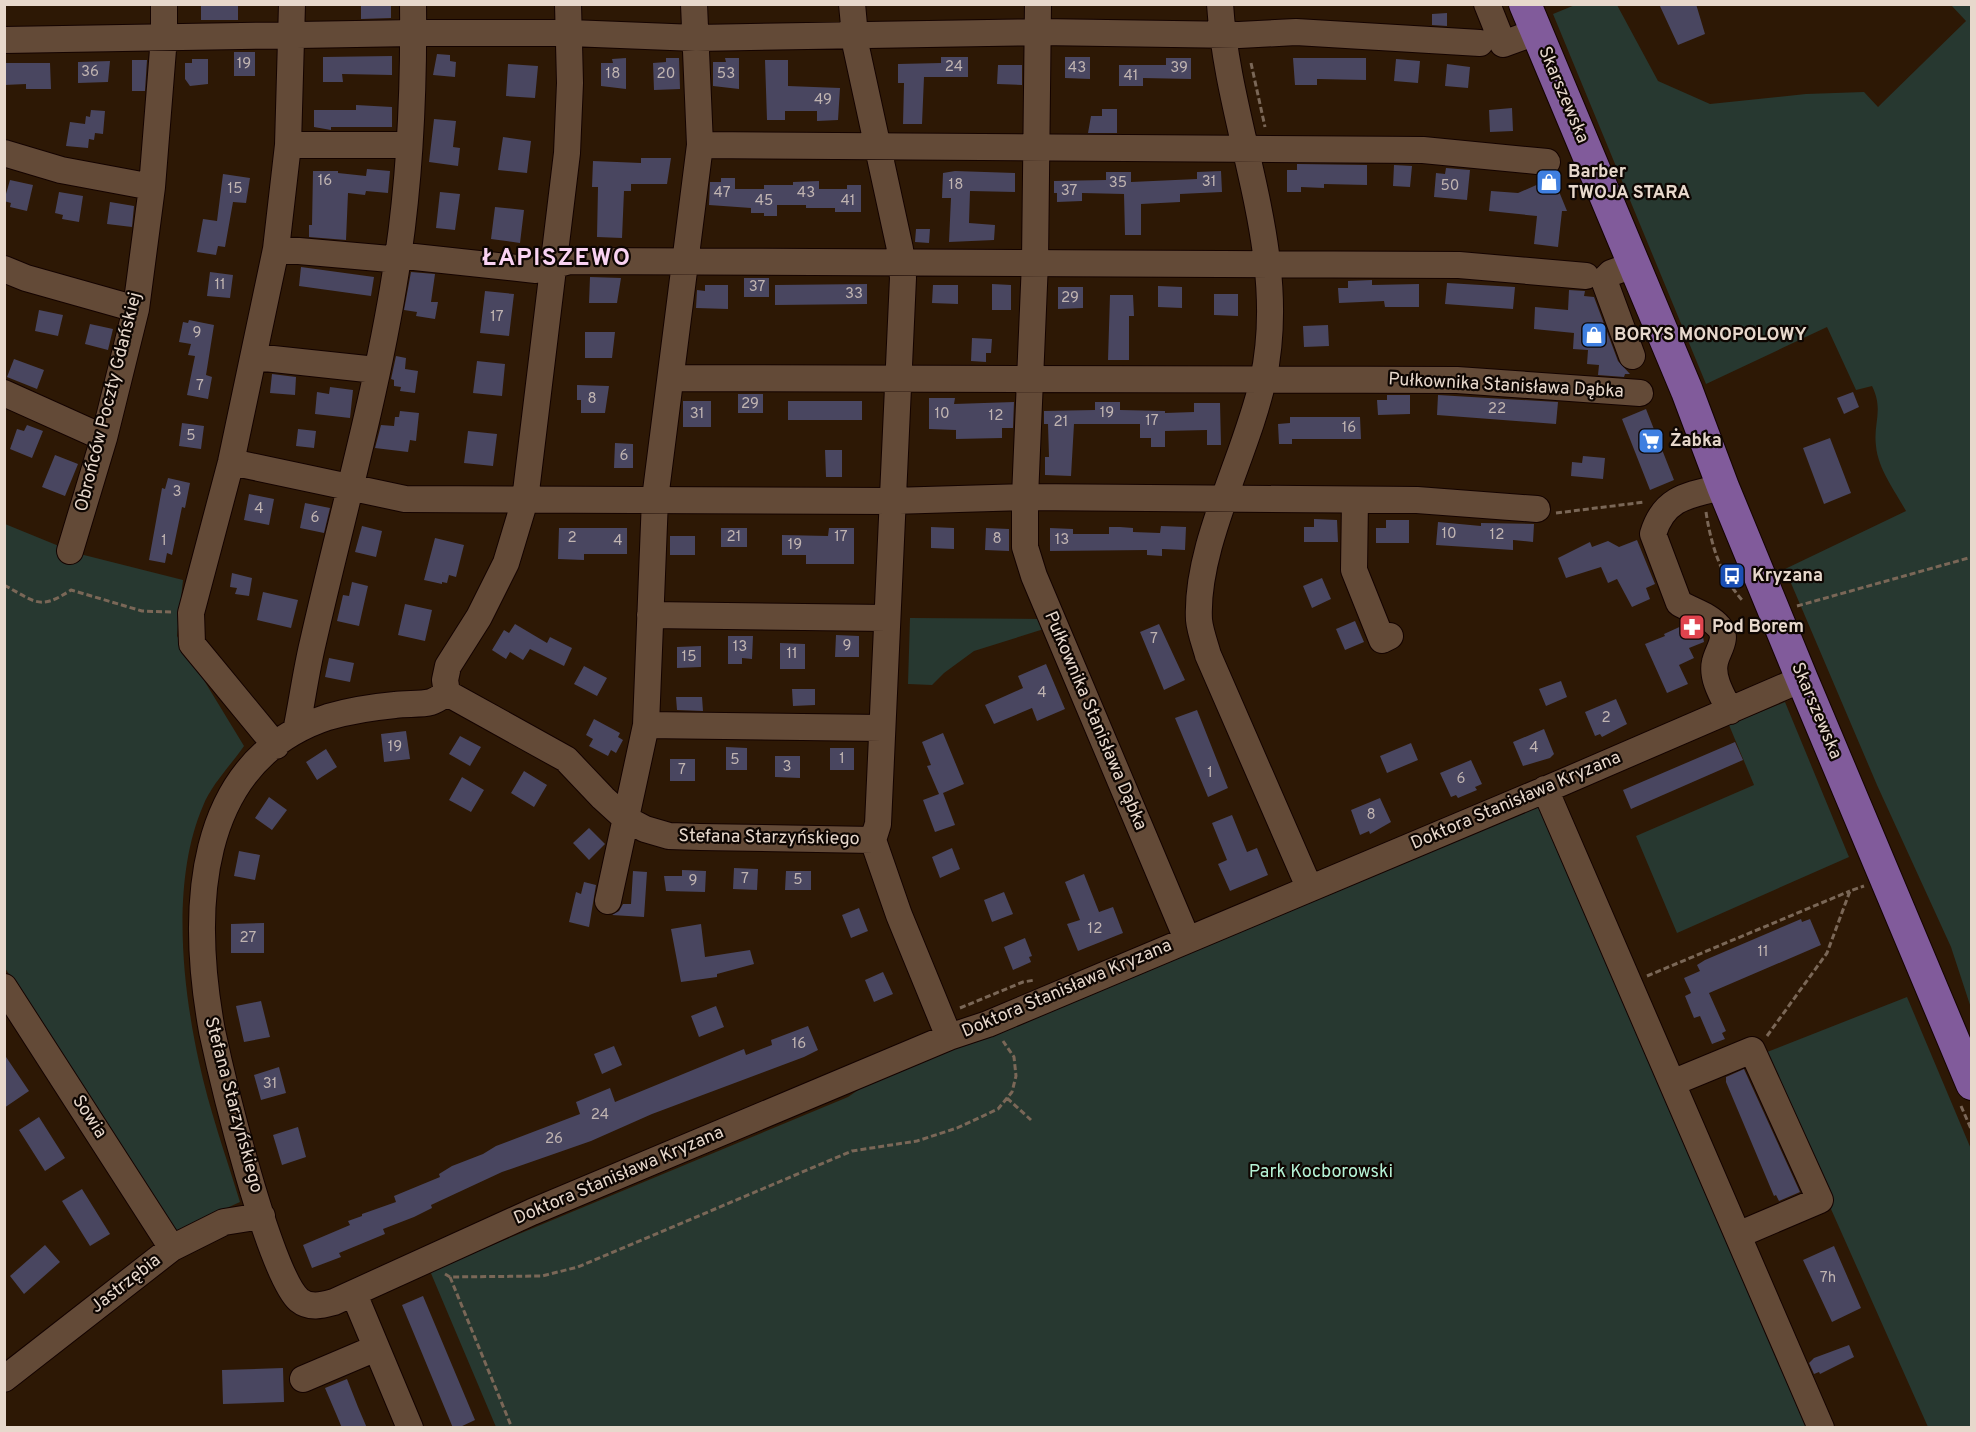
<svg xmlns="http://www.w3.org/2000/svg" width="1976" height="1432" font-family="Overpass,sans-serif">
	<style>
		.green { fill: #273830 }
		.building { fill: #494660 }
		.lines { fill: none; stroke-linecap: round; stroke-linejoin: round }
		.minor-casing { stroke: #140300; stroke-width: 28 }
		.major-casing { stroke: #140300; stroke-width: 34 }
		.path { stroke: #7a6757; stroke-width: 3; stroke-dasharray: 6 3; stroke-linecap: butt }
		.minor { stroke: #634a37; stroke-width: 26 }
		.major { stroke: #815b9b; stroke-width: 32 }
		.labels { text-anchor: middle; dominant-baseline: central; stroke-width: 4.5; stroke-linejoin: round; paint-order: stroke }
		.number-label { font-size: 15px; fill: #c0b4b1 }
		.street-label { font-size: 18px; fill: #e7d8cc; stroke: #0e0602 }
		.poi-label { font-size: 18px; font-weight: bold; fill: #e7d8cc; stroke: #0e0602; text-anchor: start }
		.park-label { font-size: 18px; fill: #b5f2d5; stroke: #0e0602 }
		.district-label { font-size: 24px; font-weight: bold; letter-spacing: 1.5px; fill: #f9d2f2; stroke: #0e0602 }
	</style>
	<rect width="100%" height="100%" fill="#2d1805"/>
	<path class="green" d="M1575,5H1617L1658,81L1710,104L1806,94L1864,92L1878,107L1966,21L1951,5H1971V1008L1951,947L1877,785L1785,569L1906,511C1895,491 1878,469 1876,446C1873,423 1884,410 1872,386L1856,390L1827,327L1706,384L1553,14Z
		M5,524L76,553L183,580L177,636L244,746C231,765 211,785 203,806C171,880 182,985 199,1062C209,1109 226,1156 240,1202L181,1229L173,1231L5,968Z
		M910,618L1043,619L1047,628L974,651L944,673L932,685L908,684Z
		M1785,702L1849,857L1677,933L1636,836L1754,785L1729,725Z
		M1540,803L1810,1427H496L430,1271L848,1097L864,1086Z
		M1907,997L1971,1149V1427H1928L1762,1054Z"/>
	<path class="building" d="M201,4H238V20H201Z
		M361,4H391V18L361,19Z
		M1659,4H1696L1705,34L1678,45Z
		M1447,13V26L1432,25V14Z
		M234,52H255V76H234Z
		M437,54L450,55V61L456,62L455,77L433,75Z
		M392,56V75L342,74L343,82H323V57Z
		M941,57H968V77H924L922,124H903L904,83H898V64L941,63Z
		M1065,57H1090V79L1065,78Z
		M626,58V89L601,86V63H613L612,59Z
		M666,58H679L680,89L654,90L653,63L666,62Z
		M725,58H739V89L713,86V62H726Z
		M1166,58H1191V79L1143,78V86H1119V65H1166Z
		M1293,58H1366V80L1317,79V85H1295Z
		M192,59H208V84L190,86L185,79V63H192Z
		M1396,59L1420,61L1418,83L1394,81Z
		M132,60H147L145,91H132Z
		M765,60H788V86L840,88L838,120L817,121V111H785V120H767Z
		M110,61L108,82L78,83V62Z
		M4,63H50L51,89H26V84L4,85Z
		M508,64L538,66L535,98L506,96Z
		M1447,64L1470,67L1468,88L1445,86Z
		M998,65H1022V85L997,84Z
		M356,105L392,107V127H331V130L314,127V110H356Z
		M1512,108L1513,131L1490,132L1489,110Z
		M1102,109H1117V133H1088L1091,116H1102Z
		M91,110L105,111L103,134L95,133L94,140L89,139L88,148L66,146L70,122L85,124L86,116L90,117Z
		M434,119L456,121L453,147L460,148L458,166L429,162Z
		M503,137L531,141L527,173L498,170Z
		M641,158H671L667,184H631V191H624L622,238L597,237L598,187H592L593,161L641,163Z
		M1297,164L1367,165V185L1324,184V188L1301,187V192H1287V170H1297Z
		M1394,165L1412,166L1410,187L1393,186Z
		M1446,168L1470,170L1467,200L1434,197L1436,173L1445,174Z
		M367,169L390,171L388,193L366,191L365,195L348,193L346,240L309,237V225H312L313,171H338V173L366,176Z
		M955,171L1015,173V192L970,191L969,223L995,225L994,240L949,242L951,198H942L943,173Z
		M1221,171L1222,192L1180,194V202L1141,204V235H1125L1124,194L1082,193V201L1057,202V193H1054V181L1106,180V172H1131V182L1197,179V172Z
		M223,174L250,178L246,203L233,202L225,247L218,246L216,255L197,252L203,219L217,221Z
		M721,178H735V189H764V185H793V182L819,181V189H847V185H861V212H835V208H806V205H777V216H764V213H751V208L709,205L710,182H721Z
		M1550,179L1555,190L1558,189L1567,211H1562L1558,247L1534,244L1537,216L1489,211L1491,191L1518,193Z
		M10,180L33,185L27,211L10,207L11,203L4,201Z
		M59,192L83,196L79,222L62,219L63,215L55,213Z
		M440,192L460,194L455,230L436,228Z
		M110,202L134,206L132,227L107,224Z
		M495,207L524,210L520,243L491,239Z
		M916,229H930L929,243L915,242Z
		M301,267L374,277L371,296L299,286Z
		M210,272L233,275L230,298L207,296Z
		M411,272L435,274L431,302H438L435,319L416,316L417,312L404,310Z
		M590,277L621,278L617,303H589Z
		M744,278H769V297H744Z
		M1372,280V285L1419,284V307H1385L1384,301L1339,303L1338,288H1348V281Z
		M1447,283L1515,287L1513,309L1445,304Z
		M867,284V304L775,305V285Z
		M992,284L1011,285V310H992Z
		M705,285H728V309L696,308L697,290L705,291Z
		M933,285H958V304L932,303Z
		M1158,286L1182,287V308L1158,307Z
		M1058,287H1083V308L1058,309Z
		M1569,290L1585,291L1584,296L1594,297L1618,361L1630,374H1625L1624,377L1598,375L1599,365L1587,364L1588,350L1573,349L1574,333L1534,329L1535,307L1568,310Z
		M485,291L514,294L509,336L480,333Z
		M1214,294H1238V316L1214,315Z
		M1110,295H1133L1134,316H1129V360H1108Z
		M39,310L63,315L58,336L35,331Z
		M189,320L214,325L206,375L212,377L208,399L187,395L195,356L188,355L191,344L179,342L183,322L188,323Z
		M90,324L113,329L108,350L85,344Z
		M1328,325L1329,346L1304,347L1303,326Z
		M585,332H615L612,358H585Z
		M972,338L992,339L991,353H986V362L971,361Z
		M396,356L406,358L405,369L418,371L415,393L400,391L401,387L394,386V380L391,379Z
		M14,359L44,370L37,389L7,377Z
		M477,361L505,364L502,396L473,393Z
		M272,374L296,377L295,395L270,393Z
		M577,385L609,386L605,413H581V400H577Z
		M330,387L353,390L350,418L315,414L317,392L329,394Z
		M1853,392L1859,407L1844,414L1837,398Z
		M738,394H763V413H738Z
		M1387,395H1410V414L1378,415L1377,400H1387Z
		M1438,395L1558,402L1556,424L1437,415Z
		M929,398H955L954,404L1014,402L1013,428H1002V438L956,439V430L929,429Z
		M683,401H711V427H683Z
		M788,401H862V420H788Z
		M1095,402H1120V410L1165,411V413L1194,412V403H1220L1221,445H1207V430L1165,431V447H1151V438H1140V424H1074L1071,476L1045,475V457H1049L1048,424H1044V411L1095,410Z
		M1646,409L1674,480L1650,490L1622,419Z
		M400,411L419,413L416,441L410,440L408,452L375,448L381,425L394,426L395,417H399Z
		M1290,417H1360L1361,439H1292V444H1279L1278,424L1290,423Z
		M182,423L204,426L201,449L179,446Z
		M27,425L43,431L32,458L10,449L17,429L24,431Z
		M298,429L316,431L314,448L296,446Z
		M468,431L497,434L493,466L464,463Z
		M1830,438L1851,493L1824,504L1803,448Z
		M615,443L633,444V468H614Z
		M825,450H842V477H826Z
		M55,455L78,464L65,496L42,487Z
		M1583,456L1605,458L1603,479L1571,476L1572,462L1582,463Z
		M168,478L190,483L185,508L182,507L172,555L167,553L165,563L149,560L162,488L165,489Z
		M249,494L274,499L269,525L244,520Z
		M305,503L330,508L324,533L300,528Z
		M1314,519L1337,520L1338,542H1304V527H1314Z
		M1386,520H1409V543H1376V528H1386Z
		M1438,522L1481,526V523L1534,524L1533,542L1513,540V550L1436,545Z
		M362,526L382,531L376,557L355,552Z
		M1161,526L1186,527L1185,550L1162,549V556L1147,555V550L1050,551V528L1073,529V534H1109V527H1120L1133,528V532L1160,533Z
		M931,527L954,528V549L931,548Z
		M559,528H627V554H584V560L558,559Z
		M721,528H747V547H721Z
		M829,528H854V564H806V555H782V535L828,536Z
		M986,528L1009,529V551L985,550Z
		M670,536H695V555H670Z
		M435,538L464,545L456,577L449,575L447,583L442,582V584L424,580Z
		M1637,540L1655,584L1646,588L1650,599L1632,607L1617,579L1608,583L1601,567L1566,578L1558,558L1590,542L1592,547L1608,541L1619,547Z
		M232,573L252,578L249,596L235,594L237,588L230,587Z
		M1322,578L1331,599L1312,608L1303,586Z
		M352,582L368,586L359,626L337,621L343,595L349,596Z
		M263,592L298,600L291,628L257,620Z
		M405,604L432,610L425,641L398,635Z
		M1355,621L1364,642L1345,650L1336,629Z
		M515,624L547,643L550,637L572,648L564,666L530,649L523,660L510,652L506,659L492,650L504,630L509,633Z
		M1159,624L1185,680L1164,690L1140,632Z
		M1686,624L1702,632L1704,642L1689,648L1694,658L1679,665L1688,684L1667,693L1645,644L1665,636L1664,634Z
		M836,635L859,636V657H835Z
		M728,636H753L752,659L742,658V664H728Z
		M780,643L805,644V669H780Z
		M701,646V667L677,668V647Z
		M329,658L354,663L350,682L325,677Z
		M1046,664L1065,709L1037,721L1032,708L994,724L985,705L1023,688L1018,676Z
		M584,666L607,678L597,696L574,684Z
		M1561,681L1567,697L1546,706L1539,689Z
		M792,689H815V705L793,706Z
		M676,697H702L703,711L677,710Z
		M1616,699L1627,724L1602,737L1600,734L1595,736L1585,712Z
		M1197,710L1228,788L1208,797L1175,718Z
		M594,719L620,733L618,737L623,740L616,753L611,750L608,756L589,746L593,739L586,735Z
		M1544,729L1554,754L1550,758L1523,766L1513,742Z
		M406,731L410,759L384,762L381,734Z
		M943,733L964,784L943,793L955,825L935,832L923,800L939,794L927,766L931,765L922,742Z
		M460,736L481,747L470,766L449,754Z
		M1735,742L1743,760L1631,809L1623,790Z
		M1411,743L1418,760L1387,773L1380,756Z
		M726,747L747,748V770H726Z
		M830,748H854V770H830Z
		M326,749L337,767L317,780L306,762Z
		M775,756H800V778L775,777Z
		M670,759H695V781H670Z
		M1471,760L1482,784L1475,787L1477,790L1458,798L1456,795L1451,797L1440,773Z
		M524,771L547,785L534,807L511,793Z
		M462,777L484,790L471,812L449,800Z
		M269,797L287,810L272,830L255,818Z
		M1380,798L1391,822L1370,834L1369,831L1360,835L1351,810Z
		M1232,815L1247,852L1257,848L1268,875L1230,891L1218,864L1227,860L1212,823Z
		M589,828L605,844L589,860L573,843Z
		M952,848L960,869L940,878L932,857Z
		M239,851L260,855L255,880L234,876Z
		M734,868L758,869L757,890L733,889Z
		M682,870L706,871L705,892L666,891L664,876H682Z
		M633,871L647,872L644,917L612,915L619,911L623,904H631Z
		M786,871H811V890H785Z
		M1084,874L1099,912L1113,907L1123,933L1078,951L1067,924L1080,920L1065,882Z
		M584,882L596,885L589,927L569,922L576,892L581,894Z
		M1004,892L1013,914L992,922L984,900Z
		M859,908L868,931L851,938L842,915Z
		M1801,919L1802,922L1810,919L1821,945L1709,993L1726,1031L1722,1033L1725,1039L1712,1044L1700,1016L1694,1018L1685,996L1691,993L1684,978L1700,971L1697,965L1705,960Z
		M264,923V953H231V924Z
		M701,924L705,957L750,950L754,964L717,974V977L681,982L671,929Z
		M1025,938L1032,956L1029,957L1031,962L1013,970L1004,947Z
		M883,972L893,994L874,1002L865,980Z
		M261,1001L270,1037L244,1042L236,1006Z
		M716,1006L724,1027L699,1037L691,1016Z
		M808,1026L818,1050L804,1057L652,1114L591,1141L502,1172L431,1205L432,1208L414,1217L383,1229L385,1234L339,1253L341,1257L312,1268L303,1245L350,1225L348,1221L362,1216V1214L396,1202L394,1196L440,1177L439,1174L452,1166L483,1154L496,1146L580,1114L576,1102L610,1088L615,1102L744,1049L746,1055L772,1045L771,1040Z
		M614,1046L622,1065L602,1074L594,1054Z
		M4,1054L29,1091L4,1108Z
		M279,1067L286,1093L261,1100L254,1075Z
		M1744,1069L1800,1192L1779,1201L1776,1195L1774,1196L1726,1082V1077Z
		M39,1117L65,1158L45,1171L19,1130Z
		M298,1127L306,1157L282,1165L273,1135Z
		M82,1189L110,1234L90,1246L62,1201Z
		M45,1245L60,1262L24,1294L10,1276Z
		M1834,1246L1861,1308L1832,1322L1803,1260Z
		M423,1296L475,1420L458,1428H453L402,1305Z
		M1849,1345L1854,1357L1820,1374L1819,1372L1814,1374L1809,1363L1814,1358Z
		M283,1368L284,1402L223,1404L222,1370Z
		M347,1379L358,1407L367,1428H342L337,1416L325,1388Z"/>
	<g class="lines">
		<g class="minor-casing">
			<path id="minor" d="M852,4L856,47L900,249L903,278L878,824L873,840
				M1038,4L1035,262L1025,497V547L1034,576L1187,939
				M1220,4C1228,130 1291,253 1263,380C1247,454 1195,546 1199,620C1200,631 1205,644 1208,655L1309,887
				M1487,4L1503,44L1536,32
				M4,40L414,33H570L696,38L1040,32L1239,35L1296,32L1480,43
				M288,145H408
				M700,145L1423,150L1547,162
				M4,153L61,170L152,187
				M276,249L390,259L405,256L536,270L570,261L1459,265L1586,276
				M4,269L26,278L136,309
				M1632,356L1604,280L1611,273L1633,265
				M254,357L376,370
				M672,378L1457,380L1640,393
				M4,393L104,438
				M231,462L405,499L891,501L1025,497L1417,500L1537,509
				M1723,487C1689,495 1664,497 1653,534L1679,603C1692,611 1709,615 1719,627C1729,638 1717,651 1715,662C1711,678 1723,697 1730,711
				M1355,500L1354,570L1382,640L1390,636
				M70,551L104,438L136,309L152,187L164,37V4
				M650,615L886,618
				M447,693L445,680L448,666L479,617L506,563L525,500L567,153L570,83L568,4
				M646,725L882,728
				M296,731C302,702 306,671 313,642C342,514 379,387 398,257C410,175 414,88 413,4
				M276,746L192,644L191,613L231,462L276,249L288,145L292,4
				M1545,789L1821,1428
				M608,901L646,725L655,499L700,145L694,4
				M4,987L172,1248
				M949,1037L899,915L873,840L700,837L669,836L645,829L626,819L603,798L566,759L447,693C442,696 437,700 431,702C420,705 406,703 395,705C373,707 349,711 328,717C192,762 191,915 212,1031C222,1078 269,1274 299,1300C310,1309 323,1305 334,1302L532,1212L949,1037L988,1024L1561,783L1802,679
				M1672,1083L1752,1050L1820,1200L1738,1235
				M354,1294L410,1428
				M4,1379L172,1248L224,1222L262,1216
				M303,1379L376,1348"/>
		</g>
		<g class="major-casing">
			<path id="major" d="M1525,4L1687,391L1723,487L1802,679L1972,1084"/>
		</g>
		<path class="path" d="M1251,63L1265,127
			M1706,512C1711,545 1721,577 1743,601
			M1556,513L1645,502
			M4,585C36,602 39,611 71,590L142,611L171,612
			M1797,606L1972,557
			M1647,976L1850,891
			M960,1008L1023,982L1035,980
			M1767,1036L1827,953L1850,891L1864,886
			M1007,1098L1031,1120
			M1961,1106L1972,1131
			M445,1274L450,1277L542,1276L578,1267L852,1151L917,1141L957,1128L998,1109L1012,1092L1016,1076L1014,1057L1003,1041
			M450,1277L512,1428"/>
		<use href="#minor" class="minor"/>
		<use href="#major" class="major"/>
	</g>
	<defs>
		<g id="shop-square" transform="scale(1.35)"><rect x="-9" y="-9" width="18" height="18" rx="4" fill="#3f7fe0" stroke="#0e0602"/><path d="M-5-2.5h2.3a2.7 3.5 0 0 1 5.4 0H5L5.5 6h-11ZM-1.5-2.5h3a1.5 2.3 0 0 0-3 0Z" fill="#fff"/></g>
		<g id="supermarket-square" transform="scale(1.35)"><rect x="-9" y="-9" width="18" height="18" rx="4" fill="#3f7fe0" stroke="#0e0602"/><path d="M-6-5.5h2.5l.6 2H6L4.5 2H-2.5L-4.4-4H-6ZM-1.5 3.2a1.3 1.3 0 1 0 .1 0ZM3 3.2a1.3 1.3 0 1 0 .1 0Z" fill="#fff"/></g>
		<g id="bus-square" transform="scale(1.35)"><rect x="-9" y="-9" width="18" height="18" rx="4" fill="#1a4fb4" stroke="#0e0602"/><path d="M-5-6H5V4H4V6H2V4H-2V6H-4V4H-5ZM-3.5-4V0h7V-4ZM-3.5 1.2v1.5H-2V1.2ZM2 1.2v1.5H3.5V1.2Z" fill="#fff"/></g>
		<g id="pharmacy-square" transform="scale(1.35)"><rect x="-9" y="-9" width="18" height="18" rx="4" fill="#e0444e" stroke="#0e0602"/><path d="M-2-6h4v4h4v4h-4v4h-4v-4h-4v-4h4Z" fill="#fff"/></g>
	</defs>
	<g fill-rule="evenodd">
		<use href="#shop-square" x="1549" y="182"/>
		<use href="#shop-square" x="1594" y="335"/>
		<use href="#supermarket-square" x="1651" y="441"/>
		<use href="#bus-square" x="1732" y="576"/>
		<use href="#pharmacy-square" x="1692" y="627"/>
	</g>
	<g class="labels">
		<g class="number-label">
			<text x="244" y="64">19</text>
			<text x="954" y="67">24</text>
			<text x="1077" y="68">43</text>
			<text x="1179" y="68">39</text>
			<text x="90" y="72">36</text>
			<text x="613" y="74">18</text>
			<text x="666" y="74">20</text>
			<text x="726" y="74">53</text>
			<text x="1131" y="76">41</text>
			<text x="823" y="100">49</text>
			<text x="325" y="181">16</text>
			<text x="1209" y="182">31</text>
			<text x="1118" y="183">35</text>
			<text x="956" y="185">18</text>
			<text x="1450" y="186">50</text>
			<text x="235" y="189">15</text>
			<text x="1069" y="191">37</text>
			<text x="722" y="193">47</text>
			<text x="806" y="193">43</text>
			<text x="764" y="201">45</text>
			<text x="848" y="201">41</text>
			<text x="220" y="285">11</text>
			<text x="757" y="287">37</text>
			<text x="854" y="294">33</text>
			<text x="1070" y="298">29</text>
			<text x="497" y="317">17</text>
			<text x="197" y="333">9</text>
			<text x="200" y="386">7</text>
			<text x="592" y="399">8</text>
			<text x="750" y="404">29</text>
			<text x="1497" y="409">22</text>
			<text x="1107" y="413">19</text>
			<text x="697" y="414">31</text>
			<text x="942" y="414">10</text>
			<text x="996" y="416">12</text>
			<text x="1152" y="421">17</text>
			<text x="1061" y="422">21</text>
			<text x="1349" y="428">16</text>
			<text x="191" y="436">5</text>
			<text x="624" y="456">6</text>
			<text x="177" y="492">3</text>
			<text x="259" y="509">4</text>
			<text x="315" y="518">6</text>
			<text x="1449" y="534">10</text>
			<text x="1497" y="535">12</text>
			<text x="734" y="537">21</text>
			<text x="841" y="537">17</text>
			<text x="572" y="538">2</text>
			<text x="997" y="539">8</text>
			<text x="1062" y="540">13</text>
			<text x="164" y="541">1</text>
			<text x="618" y="541">4</text>
			<text x="795" y="545">19</text>
			<text x="1154" y="639">7</text>
			<text x="847" y="646">9</text>
			<text x="740" y="647">13</text>
			<text x="792" y="654">11</text>
			<text x="689" y="657">15</text>
			<text x="1042" y="693">4</text>
			<text x="1606" y="718">2</text>
			<text x="395" y="747">19</text>
			<text x="1534" y="748">4</text>
			<text x="842" y="759">1</text>
			<text x="735" y="760">5</text>
			<text x="787" y="767">3</text>
			<text x="682" y="770">7</text>
			<text x="1210" y="773">1</text>
			<text x="1461" y="779">6</text>
			<text x="1371" y="815">8</text>
			<text x="745" y="879">7</text>
			<text x="798" y="880">5</text>
			<text x="693" y="881">9</text>
			<text x="1095" y="929">12</text>
			<text x="248" y="938">27</text>
			<text x="1763" y="952">11</text>
			<text x="799" y="1044">16</text>
			<text x="270" y="1084">31</text>
			<text x="600" y="1115">24</text>
			<text x="554" y="1139">26</text>
			<text x="1828" y="1278">7h</text>
		</g>
		<g class="street-label">
			<text transform="translate(1563 95) rotate(67)">Skarszewska</text>
			<text transform="translate(1506 386) rotate(3)">Pułkownika Stanisława Dąbka</text>
			<text transform="translate(109 402) rotate(-76)">Obrońców Poczty Gdańskiej</text>
			<text transform="translate(1816 711) rotate(67)">Skarszewska</text>
			<text transform="translate(1095 721) rotate(67)">Pułkownika Stanisława Dąbka</text>
			<text transform="translate(1516 801) rotate(-23)">Doktora Stanisława Kryzana</text>
			<text transform="translate(769 838) rotate(1)">Stefana Starzyńskiego</text>
			<text transform="translate(1067 989) rotate(-23)">Doktora Stanisława Kryzana</text>
			<text transform="translate(233 1105) rotate(75)">Stefana Starzyńskiego</text>
			<text transform="translate(89 1117) rotate(57)">Sowia</text>
			<text transform="translate(619 1176) rotate(-23)">Doktora Stanisława Kryzana</text>
			<text transform="translate(126 1284) rotate(-38)">Jastrzębia</text>
		</g>
		<g class="poi-label">
			<text x="1568" y="172">Barber<tspan x="1568" dy="21">TWOJA STARA</tspan></text>
			<text x="1614" y="335">BORYS MONOPOLOWY</text>
			<text x="1670" y="441">Żabka</text>
			<text x="1752" y="576">Kryzana</text>
			<text x="1712" y="627">Pod Borem</text>
		</g>
		<g class="park-label">
			<text x="1321" y="1172">Park Kocborowski</text>
		</g>
		<g class="district-label">
			<text x="557" y="259">ŁAPISZEWO</text>
		</g>
	</g>
	<rect width="1976" height="1432" fill="none" stroke="#e7d8cc" stroke-width="12"/>
</svg>
